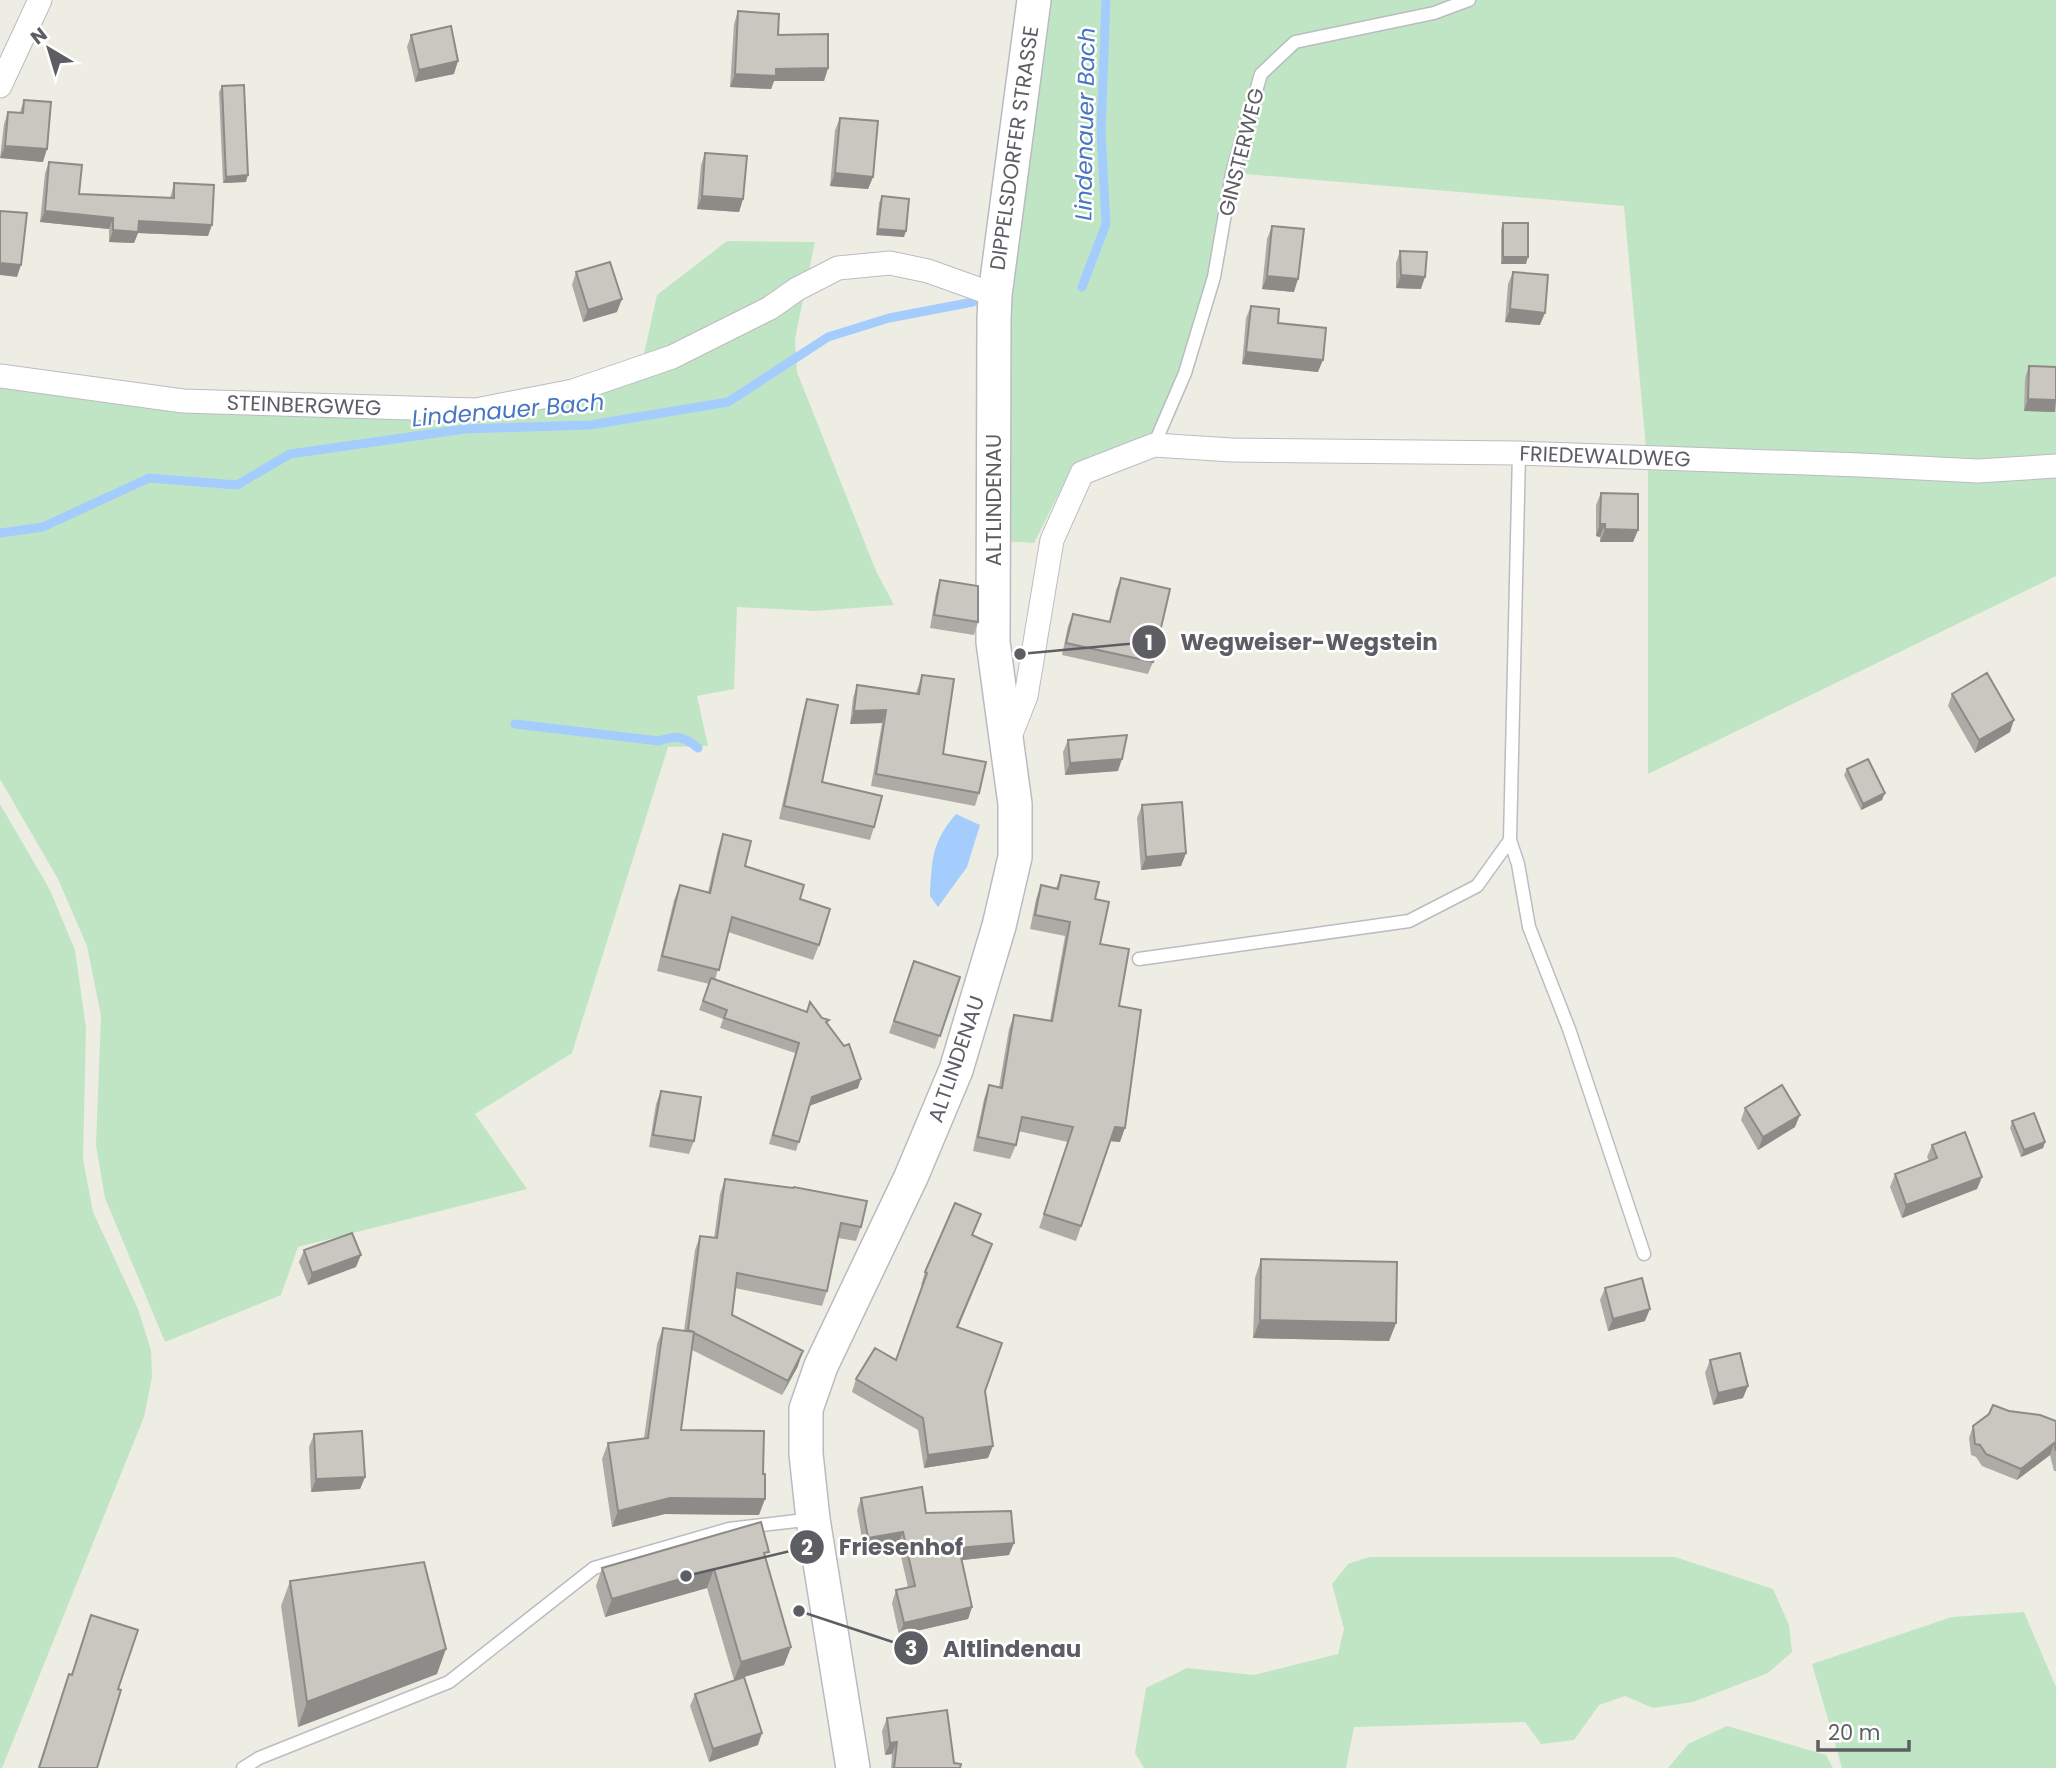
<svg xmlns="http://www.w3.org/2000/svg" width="2056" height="1768" font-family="Poppins,sans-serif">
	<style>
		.green { fill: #c0e5c4 }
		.water { fill: #a4cdfe }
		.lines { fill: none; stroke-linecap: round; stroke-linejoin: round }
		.stream { stroke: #a4cdfe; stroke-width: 9 }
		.lane-casing { stroke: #bbbcc2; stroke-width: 15 }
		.street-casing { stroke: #bbbcc2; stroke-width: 25 }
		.secondary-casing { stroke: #b9bbc2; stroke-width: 36 }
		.lane { stroke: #fff; stroke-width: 12 }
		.street { stroke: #fff; stroke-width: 23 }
		.secondary { stroke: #fff; stroke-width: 33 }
		.wall { fill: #aeaba6 }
		.shaded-wall { fill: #8d8b87 }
		.building { fill: #cac7c1; stroke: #8d8b87; stroke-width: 2 }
		.labels { text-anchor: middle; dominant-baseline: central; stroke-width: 5; stroke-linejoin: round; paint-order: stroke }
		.street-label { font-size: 21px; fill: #5c5e64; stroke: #fff }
		.water-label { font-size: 23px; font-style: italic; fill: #4675c2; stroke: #fff }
		.leader { fill: none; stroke: #5c5e64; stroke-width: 2.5 }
		.callout-dot { fill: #5c5e64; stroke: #fff; stroke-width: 2.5 }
		.mark-label { font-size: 21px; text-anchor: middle; font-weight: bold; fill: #fff }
		.callout-label { font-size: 23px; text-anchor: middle; font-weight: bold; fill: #5c5e64; stroke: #fff; stroke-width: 5; stroke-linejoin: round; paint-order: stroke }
	</style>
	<rect width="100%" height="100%" fill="#eeede3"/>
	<path class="green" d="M1043,0H2056V576L1648,774V470L1624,206L1233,173L1214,277L1154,445L1073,465L1034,543L1003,541L1005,317Z
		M727,241L815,242L795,339L797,372L876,571L894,605L815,611L737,607L734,689L697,696L708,746L668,747L572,1053L475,1114L527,1189L298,1247L281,1295L165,1342L105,1198L96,1145L101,1016L87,946L58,879L0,779V379L477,414L640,372L657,295Z
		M0,804L50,890L75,950L86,1028L83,1159L93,1212L138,1309L151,1350L152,1377L144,1417L2,1768H0Z
		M1369,1557H1675L1773,1589L1789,1625L1792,1652L1768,1673L1693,1702L1653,1708L1625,1696L1599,1705L1574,1740L1541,1744L1525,1722L1354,1727L1346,1768H1144L1135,1753L1146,1688L1187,1668L1254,1675L1338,1654L1344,1629L1332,1584L1348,1564Z
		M2024,1612L2056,1687V1768H1842L1812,1664L1952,1617Z
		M1727,1726L1826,1755L1833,1768H1668L1688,1744Z"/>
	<path class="water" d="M956,814L980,825L967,867L938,907L930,896C932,860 931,843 956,814Z"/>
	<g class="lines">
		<path class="stream" d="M1082,287L1106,224L1101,132L1106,0
			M0,533L43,527L149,478L237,485L290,454L465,429L590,425L728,402L828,337L889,318L973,302
			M515,724L659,741C676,735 684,736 698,748"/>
		<g class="lane-casing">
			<path id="lane" d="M1154,445L1185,373L1214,277L1232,173L1261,74L1295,42L1434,13L1469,0
				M1519,453L1510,840L1518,864L1529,927L1569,1029L1644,1254
				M1139,959L1409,921L1477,886L1510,840
				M243,1768L259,1758L449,1682L594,1568L729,1529L813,1519"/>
		</g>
		<g class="street-casing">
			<path id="street" d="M0,86L40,0
				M0,376L183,401L476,410L573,391L672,357L770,308L797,289L838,268L890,263L928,271L995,295
				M1009,739L1026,696L1052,540L1082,473L1154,445L1232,450L1519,453L1860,465L1978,471L2056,466"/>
		</g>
		<g class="secondary-casing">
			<path id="secondary" d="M853,1768L813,1519L806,1454V1409L821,1366L911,1177L956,1070L999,926L1015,857V804L993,642L994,319L995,295L1034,0"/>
		</g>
		<use href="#lane" class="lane"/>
		<use href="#street" class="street"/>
		<use href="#secondary" class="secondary"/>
	</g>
	<path class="wall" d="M738,11L778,35L828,68L824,81H774L771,89L730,87L734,24Z
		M411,35L454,74L415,82L407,47Z
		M222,86L246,182L223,183L219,92Z
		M24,100L43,162L0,158L4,124L8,112H20Z
		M840,118L873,177L868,189L830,186L835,130Z
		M705,153L743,199L739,212L697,209L701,165Z
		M49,162L79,194L170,198L174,183L208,236L138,233L134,243L109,242V229L40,222L45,173Z
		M882,196L904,237L876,235L879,203Z
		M1503,223L1526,264H1501V229Z
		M1272,226L1294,292L1262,289L1267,239Z
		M1400,251L1421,289L1396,288V263Z
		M576,272L617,312L583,322L572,285Z
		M1513,272L1540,325L1505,322L1508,284Z
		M1251,306L1278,323L1318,372L1242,364L1246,318Z
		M2029,366L2056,367L2055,412L2024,411L2025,378Z
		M1601,493L1638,530L1633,542H1600V537L1596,536V505Z
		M1121,578L1153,662L1148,674L1062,655L1068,626L1073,614L1109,622L1116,590Z
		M940,580L978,622L974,635L930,628L936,593Z
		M922,675L943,754L979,793L975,806L871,786L882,723L850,724L853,698L857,685L916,693Z
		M1952,694L2010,732L1975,753L1948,706Z
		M807,699L822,782L874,827L870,840L779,819L803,712Z
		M1068,740L1118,771L1065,775L1063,752Z
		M1847,769L1882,800L1861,810L1844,775Z
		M1142,805L1186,853L1181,866L1141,870L1137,818Z
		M723,834L745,866L800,899L819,945L813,960L728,932L715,980L807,1012L810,1002L822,1018L829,1020L827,1024L858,1088L809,1106L796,1151L769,1144L795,1053L720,1028L723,1019L699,1010L709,984L657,971L674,900L680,885L708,892L718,849Z
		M1061,875L1095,899L1100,944L1119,1006L1120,1142L1110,1141L1076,1241L1039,1228L1068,1142L1018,1131L1016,1145L1010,1159L973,1151L984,1099L989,1085L999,1087L1009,1029L1014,1015L1050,1020L1065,936L1030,929L1036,899L1041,885L1056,888Z
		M914,961L960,977L935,1049L889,1033Z
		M661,1091L694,1141L689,1154L649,1147L656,1104Z
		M1745,1108L1795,1127L1758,1150L1741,1120Z
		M2012,1121L2045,1142L2043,1148L2021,1157L2010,1128Z
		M1932,1145L1982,1177L1977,1189L1902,1218L1890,1187L1895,1174L1929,1161L1927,1157Z
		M725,1179L861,1227L856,1241L838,1238L827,1291L822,1306L735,1288L732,1315L798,1366L782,1395L692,1350L681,1430L759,1515L665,1514L612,1527L602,1459L608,1443L644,1438L657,1344L663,1328L684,1331L695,1250L700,1236L714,1238L720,1194Z
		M973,1236L988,1256L958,1328L985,1391L988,1458L924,1468L918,1430L852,1392L856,1379L896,1360L923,1285H921L925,1272Z
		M304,1250L356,1267L308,1285L299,1262Z
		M1261,1259L1396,1323L1389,1341L1253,1338L1255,1278Z
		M1605,1288L1645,1321L1608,1331L1600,1300Z
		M1710,1360L1743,1398L1713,1405L1705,1373Z
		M2009,1411L2056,1421V1471H2054L2050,1455L2017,1480L1982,1466L1976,1457L1971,1455L1969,1438L1973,1426Z
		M314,1434L365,1477L360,1489L311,1492L309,1447Z
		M861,1498L926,1513L1009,1555L962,1560L972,1607L968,1619L899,1635L892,1603L896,1590L908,1587L898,1544L864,1550L857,1510Z
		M766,1560L791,1647L784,1665L734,1680L707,1588L605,1617L596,1586L602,1568Z
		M290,1581L437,1674L298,1727L281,1606Z
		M91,1615L118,1689L97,1768H38L63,1691L69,1674L71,1675Z
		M695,1694L758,1745L709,1762L690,1706Z
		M887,1718L954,1763L960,1768H891L892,1754L885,1755L882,1731Z"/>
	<path class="shaded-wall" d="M458,61L454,74L415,82L419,70Z
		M828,68L824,81H774L771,89L730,87L735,74L776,69Z
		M5,146L47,149L43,162L0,158Z
		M835,173L873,177L868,189L830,186Z
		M248,175L246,182L223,183L226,177Z
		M702,196L743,199L739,212L697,209Z
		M45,211L113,218L109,229L40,222Z
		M139,221L212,225L208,236L138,233L134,243L109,242L113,230Z
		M878,229L906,231L904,237L876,235Z
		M1503,257H1528L1526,264H1501Z
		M0,263L21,265L17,277L0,275Z
		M1401,275L1425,277L1421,289L1396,288Z
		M1267,276L1298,279L1294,292L1262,289Z
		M622,299L617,312L583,322L588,310Z
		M1510,309L1545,313L1540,325L1505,322Z
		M1246,352L1323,360L1318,372L1242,364Z
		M2028,399L2056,400L2055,412L2024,411Z
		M1600,524H1605L1600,537L1596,536Z
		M1605,529L1638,530L1633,542H1600Z
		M886,710L882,723L850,724L854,711Z
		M2014,720L2010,732L1975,753L1979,740Z
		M1122,759L1118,771L1065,775L1070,763Z
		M1885,793L1882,800L1861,810L1863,804Z
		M1186,853L1181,866L1141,870L1146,857Z
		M861,1079L858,1088L809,1106L812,1097Z
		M1800,1115L1795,1127L1758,1150L1763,1137Z
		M1115,1127L1125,1128L1120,1142L1109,1141Z
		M2045,1142L2043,1148L2021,1157L2024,1150Z
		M1982,1177L1977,1189L1902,1218L1906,1205Z
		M361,1255L356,1267L308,1285L312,1273Z
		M1650,1309L1645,1321L1608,1331L1613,1319Z
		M1260,1320L1396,1323L1389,1341L1253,1338Z
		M803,1351L798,1366L782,1395L788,1381Z
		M1748,1386L1743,1398L1713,1405L1718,1393Z
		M2054,1443L2050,1455L2017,1480L2021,1469Z
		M993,1446L988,1458L924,1468L928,1455Z
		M365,1477L360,1489L311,1492L316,1479Z
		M670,1498L765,1499L759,1515L665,1514L612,1527L618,1511Z
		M903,1532L898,1544L864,1550L868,1538Z
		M1014,1543L1009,1555L954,1561L959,1548Z
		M714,1569L707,1588L605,1617L612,1599Z
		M972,1607L968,1619L899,1635L904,1623Z
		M791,1647L784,1665L734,1680L741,1662Z
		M446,1649L437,1674L298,1727L307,1702Z
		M762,1733L758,1745L709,1762L713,1749Z
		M897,1742L892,1754L885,1755L890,1743Z"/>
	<path class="building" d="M738,11L779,14L778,35L828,34V68L776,69V76L735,74Z
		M451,26L458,61L419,70L411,35Z
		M244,85L248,175L226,177L222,86Z
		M24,100L51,102L47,149L5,146L8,112L23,113Z
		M840,118L878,121L873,177L835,173Z
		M705,153L747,156L743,199L702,196Z
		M49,162L82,165L79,194L174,198V183L214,185L212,225L139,221L138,232L113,230V218L45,211Z
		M882,196L909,199L906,231L878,229Z
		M0,211L27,213L21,265L0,263Z
		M1503,223H1528V257H1503Z
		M1272,226L1304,229L1298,279L1267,276Z
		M1400,251L1427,252L1425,277L1401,275Z
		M610,262L622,299L588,310L576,272Z
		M1513,272L1548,275L1545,313L1510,309Z
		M1251,306L1279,309L1278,323L1326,328L1323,360L1246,352Z
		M2029,366L2056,367V400L2028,399Z
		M1601,493L1638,494V530L1605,529V524H1600Z
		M1121,578L1170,589L1153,662L1066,643L1073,614L1110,622Z
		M940,580L978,586V622L934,615Z
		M1987,673L2014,720L1979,740L1952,694Z
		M922,675L954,679L943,754L986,762L979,793L876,774L886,710L854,711L857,685L919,694Z
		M807,699L838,705L822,782L882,796L874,827L784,806Z
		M1127,735L1122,759L1070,763L1068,740Z
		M1868,759L1885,793L1863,804L1847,769Z
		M1182,802L1186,853L1146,857L1142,805Z
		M723,834L751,841L745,866L804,885L800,899L830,909L819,945L732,917L719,970L662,956L680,885L710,893Z
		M1061,875L1099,882L1095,899L1109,902L1100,944L1129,949L1119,1006L1141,1010L1125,1128L1115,1127L1081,1226L1044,1214L1073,1127L1022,1117L1016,1145L978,1137L989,1085L1002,1088L1014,1015L1052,1021L1070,922L1035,915L1041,885L1058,889Z
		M914,961L960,977L940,1036L894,1021Z
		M711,978L807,1012L810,1002L822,1018L829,1020L826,1022L844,1046L849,1044L861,1079L812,1097L799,1142L773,1135L799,1043L724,1018L727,1010L703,1001Z
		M1782,1085L1800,1115L1763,1137L1745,1108Z
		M661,1091L701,1097L694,1141L653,1135Z
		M2034,1113L2045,1142L2024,1150L2012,1121Z
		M1965,1132L1982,1177L1906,1205L1895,1174L1937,1158L1932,1145Z
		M725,1179L793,1188L794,1187L867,1201L861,1227L841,1223L827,1291L737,1273L732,1315L803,1351L788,1381L694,1333V1332L688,1330L700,1236L717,1238Z
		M955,1203L981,1214L972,1235L992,1244L957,1327L1002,1343L985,1391L993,1446L928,1455L923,1418L856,1379L875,1348L896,1360L927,1273L925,1272Z
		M352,1233L361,1255L312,1273L304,1250Z
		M1261,1259L1397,1262L1396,1323L1260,1320Z
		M1642,1278L1650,1309L1613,1319L1605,1288Z
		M663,1328L694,1332L681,1430L764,1431L763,1474H765V1499L670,1498L618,1511L608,1443L648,1438Z
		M1740,1353L1748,1386L1718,1393L1710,1360Z
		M1993,1405L2009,1411L2040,1415L2056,1421V1451L2054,1443L2021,1469L1986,1454L1980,1445L1975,1444L1973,1426L1989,1414Z
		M362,1431L365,1477L316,1479L314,1434Z
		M922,1487L926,1513L1011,1511L1014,1543L959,1548L972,1607L904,1623L896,1590L915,1586L903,1532L868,1538L861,1498Z
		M761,1522L769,1552L764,1553L791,1647L741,1662L714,1569L612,1599L602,1568Z
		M424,1562L446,1649L307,1702L290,1581Z
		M91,1615L138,1630L118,1689L121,1690L97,1768H39L69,1674L72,1675Z
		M744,1677L762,1733L713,1749L695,1694Z
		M947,1710L954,1763L961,1764L960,1768H894L897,1742L890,1743L887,1718Z"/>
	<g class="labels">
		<g class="street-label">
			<text transform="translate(1014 148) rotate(-82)">DIPPELSDORFER STRASSE</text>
			<text transform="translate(1241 152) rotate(-76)">GINSTERWEG</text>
			<text transform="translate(304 405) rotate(2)">STEINBERGWEG</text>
			<text transform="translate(1605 456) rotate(2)">FRIEDEWALDWEG</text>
			<text transform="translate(993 500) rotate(-90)">ALTLINDENAU</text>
			<text transform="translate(956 1059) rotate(-71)">ALTLINDENAU</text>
		</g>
		<g class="water-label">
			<text transform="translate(1085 124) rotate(-89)">Lindenauer Bach</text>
			<text transform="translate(508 410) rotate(-5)">Lindenauer Bach</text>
		</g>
	</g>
	<path class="leader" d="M1020 654L1149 642M686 1576L807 1547M799 1611L911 1648"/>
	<g class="callout-dot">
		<circle cx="1020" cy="654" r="7"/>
		<circle cx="686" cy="1576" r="7"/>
		<circle cx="799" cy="1611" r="7"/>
		<circle cx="1149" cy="642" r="18"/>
		<circle cx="807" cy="1547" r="18"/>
		<circle cx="911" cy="1648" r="18"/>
	</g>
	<g class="mark-label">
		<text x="1149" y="650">1</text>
		<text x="807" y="1555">2</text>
		<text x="911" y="1656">3</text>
	</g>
	<g class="callout-label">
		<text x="1309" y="650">Wegweiser-Wegstein</text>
		<text x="901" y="1555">Friesenhof</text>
		<text x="1012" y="1657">Altlindenau</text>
	</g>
	<g transform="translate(49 49) rotate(322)" stroke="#ffffff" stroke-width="5" paint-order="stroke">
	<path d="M0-5L12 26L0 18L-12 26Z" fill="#5c5e64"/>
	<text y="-10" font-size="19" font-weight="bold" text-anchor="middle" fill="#5c5e64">N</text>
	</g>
	<path d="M1818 1740v10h91v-10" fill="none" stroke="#5c5e64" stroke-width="3.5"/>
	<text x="1828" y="1740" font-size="21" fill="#5c5e64" stroke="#ffffff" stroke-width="5" paint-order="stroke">20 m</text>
</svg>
